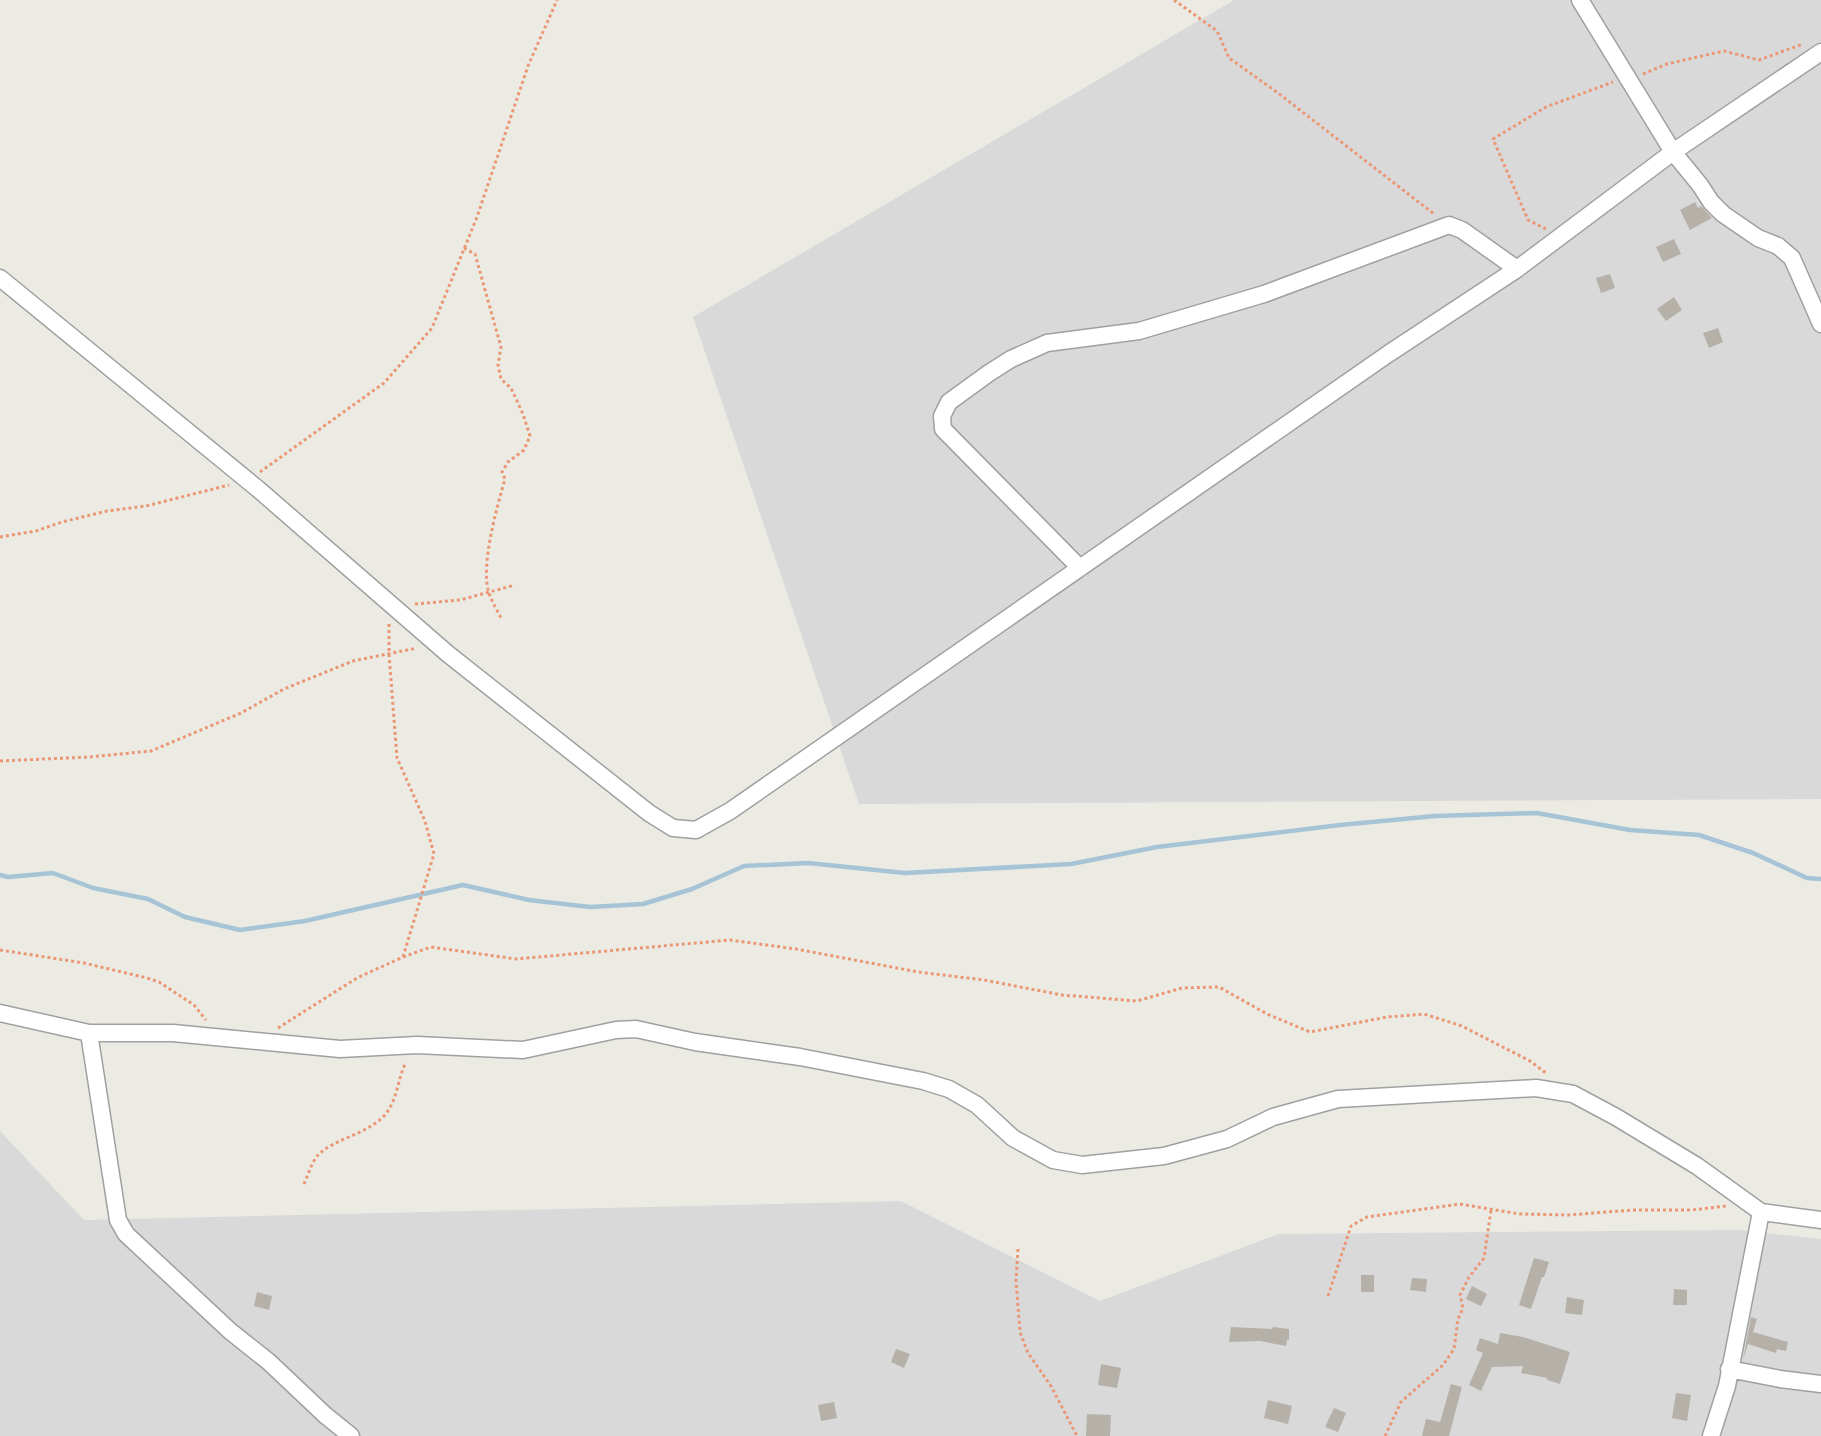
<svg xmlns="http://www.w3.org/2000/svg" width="1821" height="1436" font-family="Overpass,sans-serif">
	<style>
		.residential { fill: #dad9d9 }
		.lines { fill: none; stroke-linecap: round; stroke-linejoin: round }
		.stream { stroke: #a7c3d6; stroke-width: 4.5 }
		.building { fill: #b5b1a9 }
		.street-casing { stroke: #a0a0a0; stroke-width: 19 }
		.path { stroke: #eb9775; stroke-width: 3; stroke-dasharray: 3 3; stroke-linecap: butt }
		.street { stroke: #fff; stroke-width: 16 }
	</style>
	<rect width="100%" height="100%" fill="#ecebe3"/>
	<path class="residential" d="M1234,0H1821V799L859,804L693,317Z
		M0,1131L84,1220L901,1201L1100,1301L1279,1234L1739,1230L1821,1239V1436H0Z"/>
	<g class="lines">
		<path class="stream" d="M0,875L8,877L53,873L93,888L148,899L185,917L240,930L305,921L463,885L529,900L590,907L643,904L692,889L744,866L808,863L905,873L1071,864L1157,847L1340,825L1435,816L1537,813L1630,830L1699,835L1753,853L1807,878L1821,879"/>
	</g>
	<path class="building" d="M1695,202L1698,208L1701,206L1712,218L1690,230L1680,210Z
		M1674,239L1681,254L1663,262L1656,247Z
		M1610,274L1615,288L1601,293L1596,278Z
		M1674,297L1682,310L1666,321L1657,309Z
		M1718,328L1723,342L1709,348L1703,333Z
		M1534,1258L1549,1262L1544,1277H1542L1531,1309L1519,1305Z
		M1361,1275H1374V1292H1361Z
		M1412,1278L1427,1279L1426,1292L1410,1290Z
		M1472,1286L1487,1294L1481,1306L1466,1299Z
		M1674,1289L1687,1290V1305H1673Z
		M257,1292L272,1296L269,1310L254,1306Z
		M1567,1297L1584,1300L1582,1315L1565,1313Z
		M1751,1317L1757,1319L1753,1332L1788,1342L1786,1351L1777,1349L1776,1353L1748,1344L1743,1359Z
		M1231,1327L1272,1329L1273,1327L1289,1329V1340H1287L1286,1346L1260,1341L1229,1342Z
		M1500,1333L1523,1337L1570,1352L1560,1384L1547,1380V1378L1521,1373L1523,1366L1492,1367L1481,1391L1469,1385L1483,1353L1476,1350L1480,1338L1498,1344Z
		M896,1349L910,1354L904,1368L891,1362Z
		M1101,1364L1121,1368L1117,1388L1098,1385Z
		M1451,1384L1462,1387L1449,1436H1422L1426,1419L1440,1422Z
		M1676,1393L1691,1395L1687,1421L1672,1418Z
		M1268,1400L1292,1406L1288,1424L1264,1418Z
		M834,1402L837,1418L821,1421L818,1405Z
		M1334,1408L1346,1413L1338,1432L1325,1427Z
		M1087,1414L1111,1415L1110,1436H1086Z"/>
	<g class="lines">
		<g class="street-casing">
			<path id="street" d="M1580,0L1673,152L1700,185L1711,202L1723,214L1758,238L1778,246L1792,258L1821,324
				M0,278L258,489L448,654L649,813L673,828L696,830L730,811L1388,354L1517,269L1673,152L1821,52
				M1080,568L943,429L942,416L949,402L989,373L1011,359L1047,343L1139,331L1264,294L1449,225L1462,230L1517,269
				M0,1013L89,1033H173L340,1049L417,1045L523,1050L616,1030L636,1029L695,1042L800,1057L923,1081L949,1089L977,1105L1013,1138L1053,1160L1082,1165L1164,1156L1227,1139L1273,1117L1338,1099L1536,1088L1573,1094L1616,1117L1697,1166L1761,1212L1821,1220
				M89,1033L118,1220L126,1234L230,1331L269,1362L325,1415L351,1436
				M1729,1369L1780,1379L1821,1384
				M1711,1436L1727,1386L1761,1212"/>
		</g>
		<path class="path" d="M1174,0L1217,31L1229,58L1278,93L1434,214
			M1643,74L1667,64L1724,51L1759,60L1803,44
			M1546,229L1528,220L1493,139L1546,107L1613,82
			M464,248L475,254L501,347L498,365L501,379L511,388L523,414L530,436L524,450L508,462L502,472L505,479C497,507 480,566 489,593C492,602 497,610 501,618
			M260,472L384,383L432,328L477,217L528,66L557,0
			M0,537L36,531L62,522L107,511L146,506L229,485
			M415,604L460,600L515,585
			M0,761L89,757L151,751L241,713L284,689L353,661L417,648
			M0,950L84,963L147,978L159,982L194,1005L206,1020
			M403,957L431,947L516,959L730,940L796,949L918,972L984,980L1062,995L1137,1001L1182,988L1219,987L1267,1014L1310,1032L1387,1017L1424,1014L1462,1026L1530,1061L1546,1073
			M278,1028L357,978L403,957L434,854L425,821L397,758L389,654V624
			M304,1184C308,1175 312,1161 319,1154C335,1139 364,1135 383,1117C398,1101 397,1080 406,1062
			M1018,1249L1016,1281L1020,1332L1028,1353L1051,1386L1077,1436
			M1328,1296L1351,1226L1367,1217L1460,1204L1520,1214L1568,1215L1633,1210H1692L1726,1206
			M1385,1436L1401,1402L1443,1365L1454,1349L1458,1319L1463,1308L1460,1295L1469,1277L1484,1258L1491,1210"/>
		<use href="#street" class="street"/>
	</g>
</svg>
